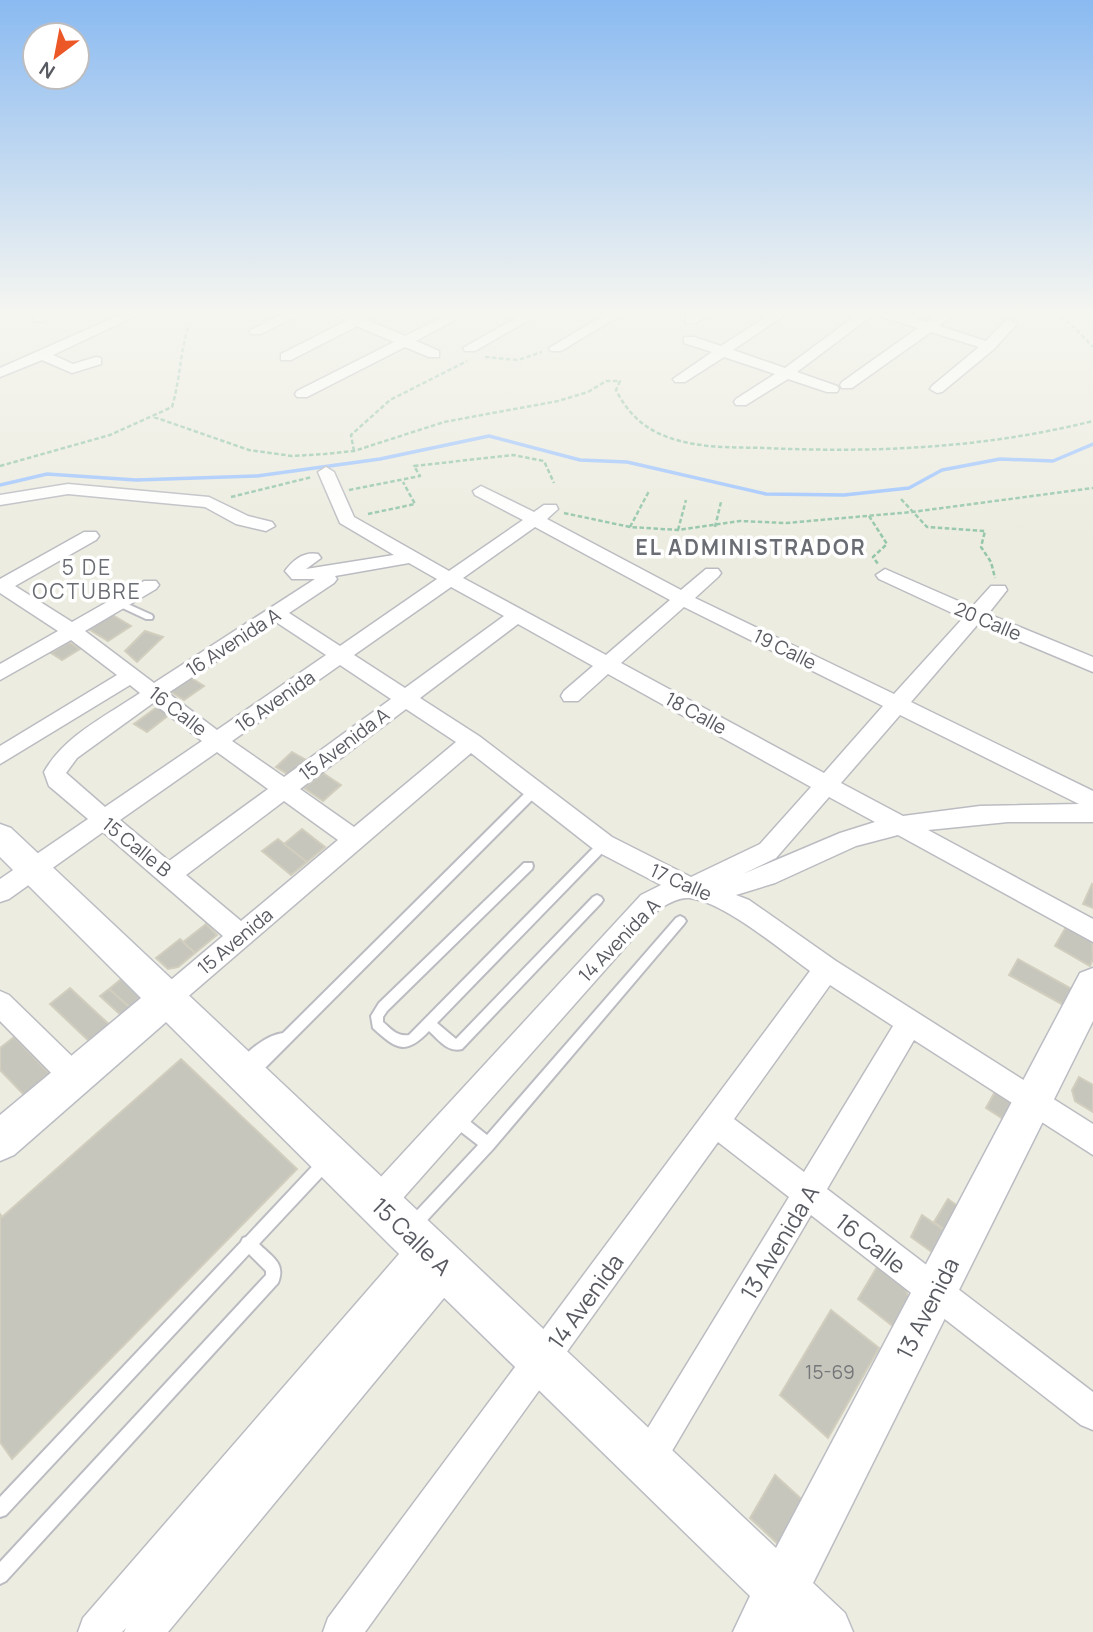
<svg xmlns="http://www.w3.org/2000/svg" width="1093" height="1632" font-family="Manrope,sans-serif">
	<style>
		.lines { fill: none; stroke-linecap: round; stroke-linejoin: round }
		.stream { stroke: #9dc4ff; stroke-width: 3.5 }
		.building { fill: #c7c6bd; stroke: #d1cebe; stroke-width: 2 }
		.lane-casing { stroke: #bbbcc2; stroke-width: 4 }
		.street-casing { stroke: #bbbcc2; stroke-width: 3 }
		.secondary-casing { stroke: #bbbdc4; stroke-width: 3 }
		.path { stroke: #94c6ab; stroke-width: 2.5; stroke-dasharray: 4.5 2.5; stroke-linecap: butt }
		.lane { fill: #fff; fill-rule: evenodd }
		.street { fill: #fff; fill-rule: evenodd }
		.secondary { fill: #fff; fill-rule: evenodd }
		.labels { text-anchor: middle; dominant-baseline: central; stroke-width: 7; stroke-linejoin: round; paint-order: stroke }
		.street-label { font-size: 19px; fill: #595b62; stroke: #fff }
		.near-number-label { font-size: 19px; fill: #747679 }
		.far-district-label { font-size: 21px; font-weight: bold; letter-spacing: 2px; fill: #6a6d74; stroke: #fff }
		.neighbourhood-label { font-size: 21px; letter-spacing: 2px; fill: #6a6d74; stroke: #fff }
		.near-street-label { font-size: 23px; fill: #595b62; stroke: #fff }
	</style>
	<rect width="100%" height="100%" fill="#ecece0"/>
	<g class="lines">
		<path class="stream" d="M1087,310L1093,316
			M0,485L47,474L136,480L257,476L380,459L489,436L580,460L627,462L766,494L844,495L909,488L942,470L1000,459L1053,461L1093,444"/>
	</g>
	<path class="building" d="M111,614L131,626L108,641L87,628Z
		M145,631L163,637L137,662L125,651Z
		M69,642L80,649L62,660L51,653Z
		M188,676L204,686L184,700L168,690Z
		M160,705L173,712L147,732L134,724Z
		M292,752L306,760L289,775L276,767Z
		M323,773L341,785L323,801L304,788Z
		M302,829L325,847L307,862L284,844Z
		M278,839L307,862L291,875L262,851Z
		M1092,884L1093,885V908L1083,904Z
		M206,924L217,935L195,953L183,942Z
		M1066,927L1092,941L1093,959L1090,966L1055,946Z
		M180,939L195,953L178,967L168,969L156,958Z
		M1018,959L1077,992L1069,1008L1009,975Z
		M126,975L145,993L133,1010L109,989Z
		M70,988L113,1028L93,1045L50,1004Z
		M109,989L133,1010L124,1018L100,996Z
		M14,1037L50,1074L24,1095L0,1070V1048Z
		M181,1059L297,1169L12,1459L0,1442V1214L2,1217Z
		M1079,1077L1093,1085V1112L1075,1101L1072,1090Z
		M996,1090L1015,1102L1011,1124L986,1108Z
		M948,1199L967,1213L954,1237L934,1222Z
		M922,1215L954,1237L936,1255L911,1237Z
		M877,1267L905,1288L912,1307L899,1331L858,1299Z
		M831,1310L879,1348L828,1438L780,1395Z
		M775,1475L810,1507L793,1538L777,1543L750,1518Z"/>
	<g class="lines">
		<g class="lane-casing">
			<path id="lane" d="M119,600L152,615L153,617L152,619H146L116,605L115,603Z
				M528,793L532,794L533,797L532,800L257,1076L252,1078L247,1076L246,1070L240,1069L238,1065C246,1051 267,1035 283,1033L524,794Z
				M604,840L608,841L609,844L608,847L437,1023L456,1039L593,897L597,895L601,897L603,900L601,903L462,1049C448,1053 439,1040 429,1031C405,1056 396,1049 373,1028L371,1016L379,1003L524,863H532L533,866L532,869L387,1011L383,1017V1022C391,1029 397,1037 409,1035L600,841Z
				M680,916L684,918L686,921L684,924L493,1149L419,1229L414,1231L409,1229L407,1224L409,1219L478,1145L452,1125L450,1120L452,1115L457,1114L462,1115L487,1135L676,918Z
				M326,1155L331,1157L333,1162L331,1167L259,1244C272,1257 286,1263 278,1283L6,1581L0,1584V1562L266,1275V1271L249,1254L6,1515L0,1517V1497L241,1242L243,1238L246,1237L321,1157Z"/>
		</g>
		<g class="street-casing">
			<path id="street" d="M0,310H11L0,319Z
				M47,310H64L44,321H34V315Z
				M131,310H148L53,355L73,364L96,357L101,358V364L72,373L42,360L0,377V368Z
				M291,310H308L261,334H251L249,331Z
				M326,310H343L356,316L367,310H383L367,320L405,336L457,310H473L416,341L439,351V357H429L405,347L307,397H297L295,394L297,391L394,342L357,326L291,360H281V354L346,321Z
				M530,310H546L475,351H465L463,348Z
				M613,310H629L561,351H551L549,348Z
				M698,310H713L696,323H686V317Z
				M777,310H792L733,350L785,368L863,310H888L927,322L944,310H959L939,326L986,341L1005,321L1010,320L1017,324L994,349L942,392L937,393L930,389L932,386L979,347L931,332L852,388H842L840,385L842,382L918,328L874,314L797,372L837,386L839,389L837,392H827L788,379L746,405H736L734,402L736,399L775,374L724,357L685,382H675L673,379L712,352L684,343V337H694L721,346Z
				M326,467L334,472L354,517L449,571L523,520L475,495L473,491L481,486L534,512L544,505H556L558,509L547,519L681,590L706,569H718L721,573L718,577L695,598L894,694L963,618L879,579L876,575L885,569L972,607L991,586H1005L1007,590L988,614L1093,657V672L978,624L911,702L1093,791V822H1008L928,830L1093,919V942L898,835L856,846L775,883L736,895L749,900L836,961L1093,1124V1155L914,1040L827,1189L1093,1392V1430L1081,1425L811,1215L659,1473L647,1479L635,1473L629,1461L635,1449L789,1197L718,1142L365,1632H323L328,1618L810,971C782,951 723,901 689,898C679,897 667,904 659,909L389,1214L378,1218L367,1214L363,1203L367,1192L641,895L661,885L596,851L471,753L177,1006L168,1010L159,1006L155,998L159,990L223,936L103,832L9,899L0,902V879L88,819L49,786L44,772C64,736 106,716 140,693L130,685L0,764V746L117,675L71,640L0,680V664L58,631L0,593V579L84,532H96L99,536L96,540L15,586L72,622L144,581H156L159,585L156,589L85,631L154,683L315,579H292L285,571C293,560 304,551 318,554L321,558L306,569L394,555L340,523L318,472ZM535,527L670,600L606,655L463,578ZM409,563L437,579L340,646L289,613L334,583L337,579L335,576ZM451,587L504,616L405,688L354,655ZM684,607L883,706L824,773L621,663ZM276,622L326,655L217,730L168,693ZM518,624L593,666L564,691L561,696L564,701H578L608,674L811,787L760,844L691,877L612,837L479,736L420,698ZM340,665L391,699L284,777L232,741ZM153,703L202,741L105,807L66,773L77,758ZM406,709L456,742L354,827L300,789ZM900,715L1079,804L980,806L903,816L841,783ZM217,752L268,789L169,861L120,820ZM829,797L875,822L840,833L743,874L776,858ZM284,801L338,840L241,921L186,875ZM830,985L893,1026L804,1172L734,1119Z
				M68,484L209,497L248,516L272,522L275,526L266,531L236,524L205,507L68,494L0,505V495Z
				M0,991L9,995L84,1068L88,1077L84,1086L74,1090L64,1086L0,1021Z
				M424,1233L435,1238L440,1249L435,1260L447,1254L458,1259L463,1270L458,1281L168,1632H124L126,1628L122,1632H78L83,1618L413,1238Z"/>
		</g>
		<g class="secondary-casing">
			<path id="secondary" d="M0,824L11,828L776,1548L1080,973L1093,968V1021L813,1583L845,1613L853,1632H733L750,1596L392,1247L166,1022L14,1155L0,1161V1115L141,998L0,857Z"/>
		</g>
		<path class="path" d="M1048,310L1073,326L1093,347
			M485,357L518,360L542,352
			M154,417L249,450L292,456L325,454L354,451L444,422L558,401L588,392L606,381H620L616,390C626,410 640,425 660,434C694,449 730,447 765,448C877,453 985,448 1093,421
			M354,451L351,435L390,400L467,361
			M0,466L110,435L172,407C180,380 180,354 188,327
			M349,490L420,476L414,466L513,455L544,461L554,483
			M231,497L312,477
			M901,499L927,527L985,531L981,547L991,562L995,578
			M564,513L630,527L678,530L740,521L786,523L912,512L1093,488
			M368,514L415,504L403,482
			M869,516L887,544L873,557L878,564
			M630,527L649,491
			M715,527L721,502
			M678,530L686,500"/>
		<use href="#lane" class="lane"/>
		<use href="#street" class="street"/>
		<use href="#secondary" class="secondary"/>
	</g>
	<linearGradient id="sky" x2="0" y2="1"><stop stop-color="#8abaf1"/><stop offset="0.58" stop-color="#f6f6f1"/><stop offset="1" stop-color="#f6f6f1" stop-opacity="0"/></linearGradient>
	<rect width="1093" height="539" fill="url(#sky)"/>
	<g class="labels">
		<g class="street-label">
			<text transform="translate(988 621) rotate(23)">20 Calle</text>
			<text transform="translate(233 642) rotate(-33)">16 Avenida A</text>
			<text transform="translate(785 649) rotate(26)">19 Calle</text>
			<text transform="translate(275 701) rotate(-35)">16 Avenida</text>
			<text transform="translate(178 711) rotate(38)">16 Calle</text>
			<text transform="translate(696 713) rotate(29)">18 Calle</text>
			<text transform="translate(344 744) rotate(-37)">15 Avenida A</text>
			<text transform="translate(137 847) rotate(39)">15 Calle B</text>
			<text transform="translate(681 882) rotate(24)">17 Calle</text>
			<text transform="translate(619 940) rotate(-46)">14 Avenida A</text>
			<text transform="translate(235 941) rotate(-40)">15 Avenida</text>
		</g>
		<g class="near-number-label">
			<text x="830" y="1372">15-69</text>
		</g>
		<g class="far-district-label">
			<text x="751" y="547">EL ADMINISTRADOR</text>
		</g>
		<g class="neighbourhood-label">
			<text x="87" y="567">5 DE<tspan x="87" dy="24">OCTUBRE</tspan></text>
		</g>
		<g class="near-street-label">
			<text transform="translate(412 1236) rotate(44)">15 Calle A</text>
			<text transform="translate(779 1242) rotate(-59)">13 Avenida A</text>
			<text transform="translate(871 1243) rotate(38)">16 Calle</text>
			<text transform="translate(585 1301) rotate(-54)">14 Avenida</text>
			<text transform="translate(927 1308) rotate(-63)">13 Avenida</text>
		</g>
	</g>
	<g transform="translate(56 56) rotate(212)"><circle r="33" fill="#ffffff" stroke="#bdbdc0" stroke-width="2"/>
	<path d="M0-5L12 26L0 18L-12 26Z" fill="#ec5727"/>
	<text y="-10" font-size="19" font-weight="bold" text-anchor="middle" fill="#595b62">N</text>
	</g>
</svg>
